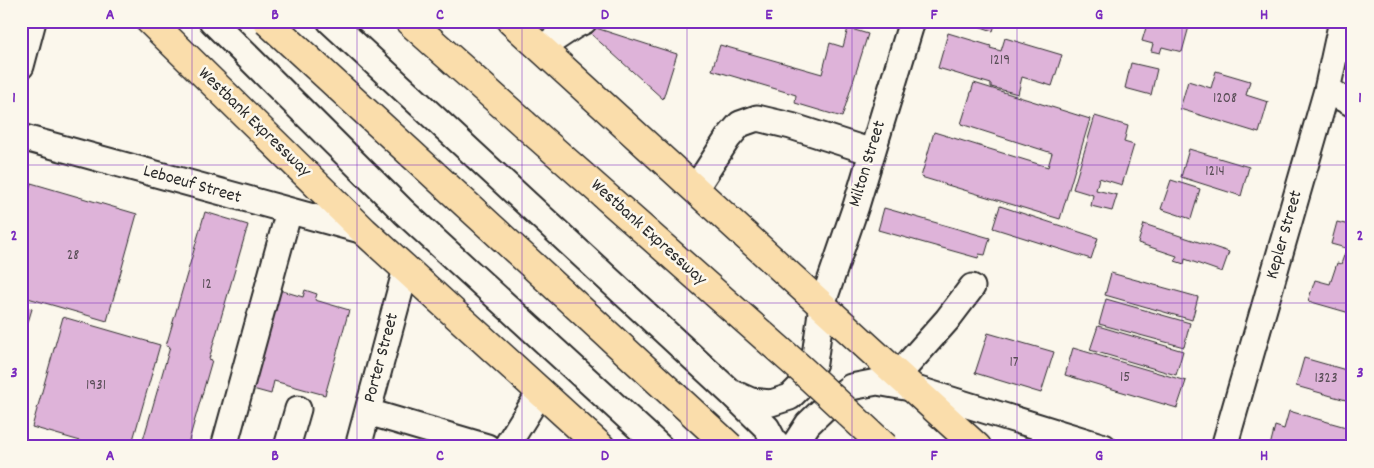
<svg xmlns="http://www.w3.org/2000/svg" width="1374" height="468" font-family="Dekko,sans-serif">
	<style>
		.building { fill: #deb3d9; stroke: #2b2b2b }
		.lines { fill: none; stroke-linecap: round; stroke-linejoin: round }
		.minor-casing { stroke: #2b2b2b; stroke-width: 29 }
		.major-casing { stroke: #2b2b2b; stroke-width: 31 }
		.highway-casing { stroke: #2b2b2b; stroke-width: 31 }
		.minor { stroke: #fbf7ec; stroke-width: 25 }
		.major { stroke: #faddab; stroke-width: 28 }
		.highway { stroke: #faddab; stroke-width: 28 }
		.highway-bridge-casing { stroke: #2b2b2b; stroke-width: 31; stroke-linecap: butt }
		.highway-bridge { stroke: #faddab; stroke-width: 28 }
		.grid { fill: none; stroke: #7b2cbf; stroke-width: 1; stroke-opacity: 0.55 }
		.labels { text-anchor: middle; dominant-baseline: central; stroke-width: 5; stroke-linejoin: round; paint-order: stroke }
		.number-label { font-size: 15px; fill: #584d56 }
		.street-label { font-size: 18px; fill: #2b2b2b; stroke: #fbf7ec }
		.neatline { fill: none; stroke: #7b2cbf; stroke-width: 2 }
		.grid-label { font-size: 16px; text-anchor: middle; font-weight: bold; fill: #7b2cbf }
	</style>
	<rect width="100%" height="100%" fill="#fbf7ec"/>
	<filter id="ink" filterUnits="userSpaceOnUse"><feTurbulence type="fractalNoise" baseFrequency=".02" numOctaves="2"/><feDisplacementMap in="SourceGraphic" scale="10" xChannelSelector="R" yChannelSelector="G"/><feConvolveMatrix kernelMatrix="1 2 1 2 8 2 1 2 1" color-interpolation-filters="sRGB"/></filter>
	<g filter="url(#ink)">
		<path class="building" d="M964,21H996L993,31Z
			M1148,21H1183L1190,23L1182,52L1162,47L1160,53L1151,51L1153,44L1142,41Z
			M596,28L677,54L663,99L591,34Z
			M848,28L868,34L842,117L795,103L796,95L712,70L720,45L822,74L830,43L843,47Z
			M948,33L991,46L990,48L1001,51L1005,38L1062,55L1052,86L1022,77L1018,94L991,87V84L938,68Z
			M1131,63L1157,69L1151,95L1125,88Z
			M1216,71L1250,81L1246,95L1268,102L1259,133L1180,109L1188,81L1211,88Z
			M974,83L1090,119L1060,219L921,177L934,132L1048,167L1052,153L961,124Z
			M1095,116L1128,126L1124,142L1134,145L1122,185L1099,178L1096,190L1117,195L1112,211L1091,206L1093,195L1073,189Z
			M1189,149L1249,167L1241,196L1181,177Z
			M1171,180L1200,189L1191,219L1161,209Z
			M31,183L137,214L107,321L21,296V216Z
			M1000,206L1098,238L1091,259L993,228Z
			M884,208L990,238L985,255L979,254L978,258L878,230Z
			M205,212L248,225L209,359L212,360L187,447H141L170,347L166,346Z
			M1337,222L1353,226V250L1331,244Z
			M1144,224L1229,252L1222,272L1185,259L1184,264L1175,261L1177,256L1138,243Z
			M1345,253L1353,255V314L1308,301L1315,280L1330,284L1337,263L1341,264Z
			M1111,273L1198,297L1192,320L1105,295Z
			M276,289L303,297L305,290L317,294L315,300L349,310L325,395L274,381L271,394L249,388Z
			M1106,299L1190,323L1184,347L1099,324Z
			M21,306L32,309L21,345Z
			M63,317L160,345L131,447H101L32,427Z
			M1098,326L1183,351L1176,375L1090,350Z
			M988,333L1054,352L1041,393L975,373Z
			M1073,348L1186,381L1177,408L1065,375Z
			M1304,358L1353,372V402L1296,386Z
			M1289,411L1353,429V447L1270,446L1275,426L1284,429Z"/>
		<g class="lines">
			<g class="minor-casing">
				<path id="minor" d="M212,21L404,212L660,447
					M330,21L729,391L767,428L777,447
					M541,48L574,26L584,21
					M21,66L33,21
					M1327,90L1353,104
					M21,137L364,231
					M695,189L728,138L740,124L757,118L791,126L872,152
					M899,374L947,320L972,287
					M733,393L751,401L771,403L790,397L804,383L814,363L822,305L856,206L912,21
					M368,412L487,447
					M224,447L289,211
					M287,447L298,409
					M358,447L406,269
					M506,447L541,391
					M793,447L808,424L833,400L851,387L877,382L916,389L1104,447
					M1224,447L1327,90L1342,21"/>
			</g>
			<g class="major-casing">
				<path id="major" d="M150,21L364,231L601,447
					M511,21L977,447"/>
			</g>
			<g class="highway-casing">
				<path id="highway" d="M409,21L524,124"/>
			</g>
			<use href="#minor" class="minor"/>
			<use href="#major" class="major"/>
			<use href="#highway" class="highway"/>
			<g class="highway-bridge-casing">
				<path id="highway-bridge" d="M267,21L730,447
					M524,124L800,368L885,447"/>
			</g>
			<use href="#highway-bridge" class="highway-bridge"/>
		</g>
	</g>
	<path class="grid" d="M192,21V447M357,21V447M522,21V447M687,21V447M852,21V447M1017,21V447M1182,21V447M21,165H1353M21,303H1353"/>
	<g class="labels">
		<g class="number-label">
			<text x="1000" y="61">1219</text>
			<text x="1225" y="99">1208</text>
			<text x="1215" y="172">1214</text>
			<text x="73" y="256">28</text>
			<text x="207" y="285">12</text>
			<text x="1014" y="363">17</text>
			<text x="1125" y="378">15</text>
			<text x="1326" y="379">1323</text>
			<text x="96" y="386">1931</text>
		</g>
		<g class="street-label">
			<text transform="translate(254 123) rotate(44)">Westbank Expressway</text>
			<text transform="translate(868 164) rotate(-73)">Milton Street</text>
			<text transform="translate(192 185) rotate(16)">Leboeuf Street</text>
			<text transform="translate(648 233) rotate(42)">Westbank Expressway</text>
			<text transform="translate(1285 235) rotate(-74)">Kepler Street</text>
			<text transform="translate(382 358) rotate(-75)">Porter Street</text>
		</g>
	</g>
	<rect width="1374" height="468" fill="none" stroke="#fbf7ec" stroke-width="55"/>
	<rect x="28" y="28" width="1318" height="412" class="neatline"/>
	<g class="grid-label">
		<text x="110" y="19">A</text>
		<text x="275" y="19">B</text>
		<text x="440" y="19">C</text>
		<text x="605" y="19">D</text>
		<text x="769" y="19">E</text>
		<text x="934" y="19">F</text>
		<text x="1099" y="19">G</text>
		<text x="1264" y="19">H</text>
		<text x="14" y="102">1</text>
		<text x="1360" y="102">1</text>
		<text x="14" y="240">2</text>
		<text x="1360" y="240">2</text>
		<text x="14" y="377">3</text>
		<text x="1360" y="377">3</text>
		<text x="110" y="460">A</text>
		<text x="275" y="460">B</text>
		<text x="440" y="460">C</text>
		<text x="605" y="460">D</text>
		<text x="769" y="460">E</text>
		<text x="934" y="460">F</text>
		<text x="1099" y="460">G</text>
		<text x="1264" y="460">H</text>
	</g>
</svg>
